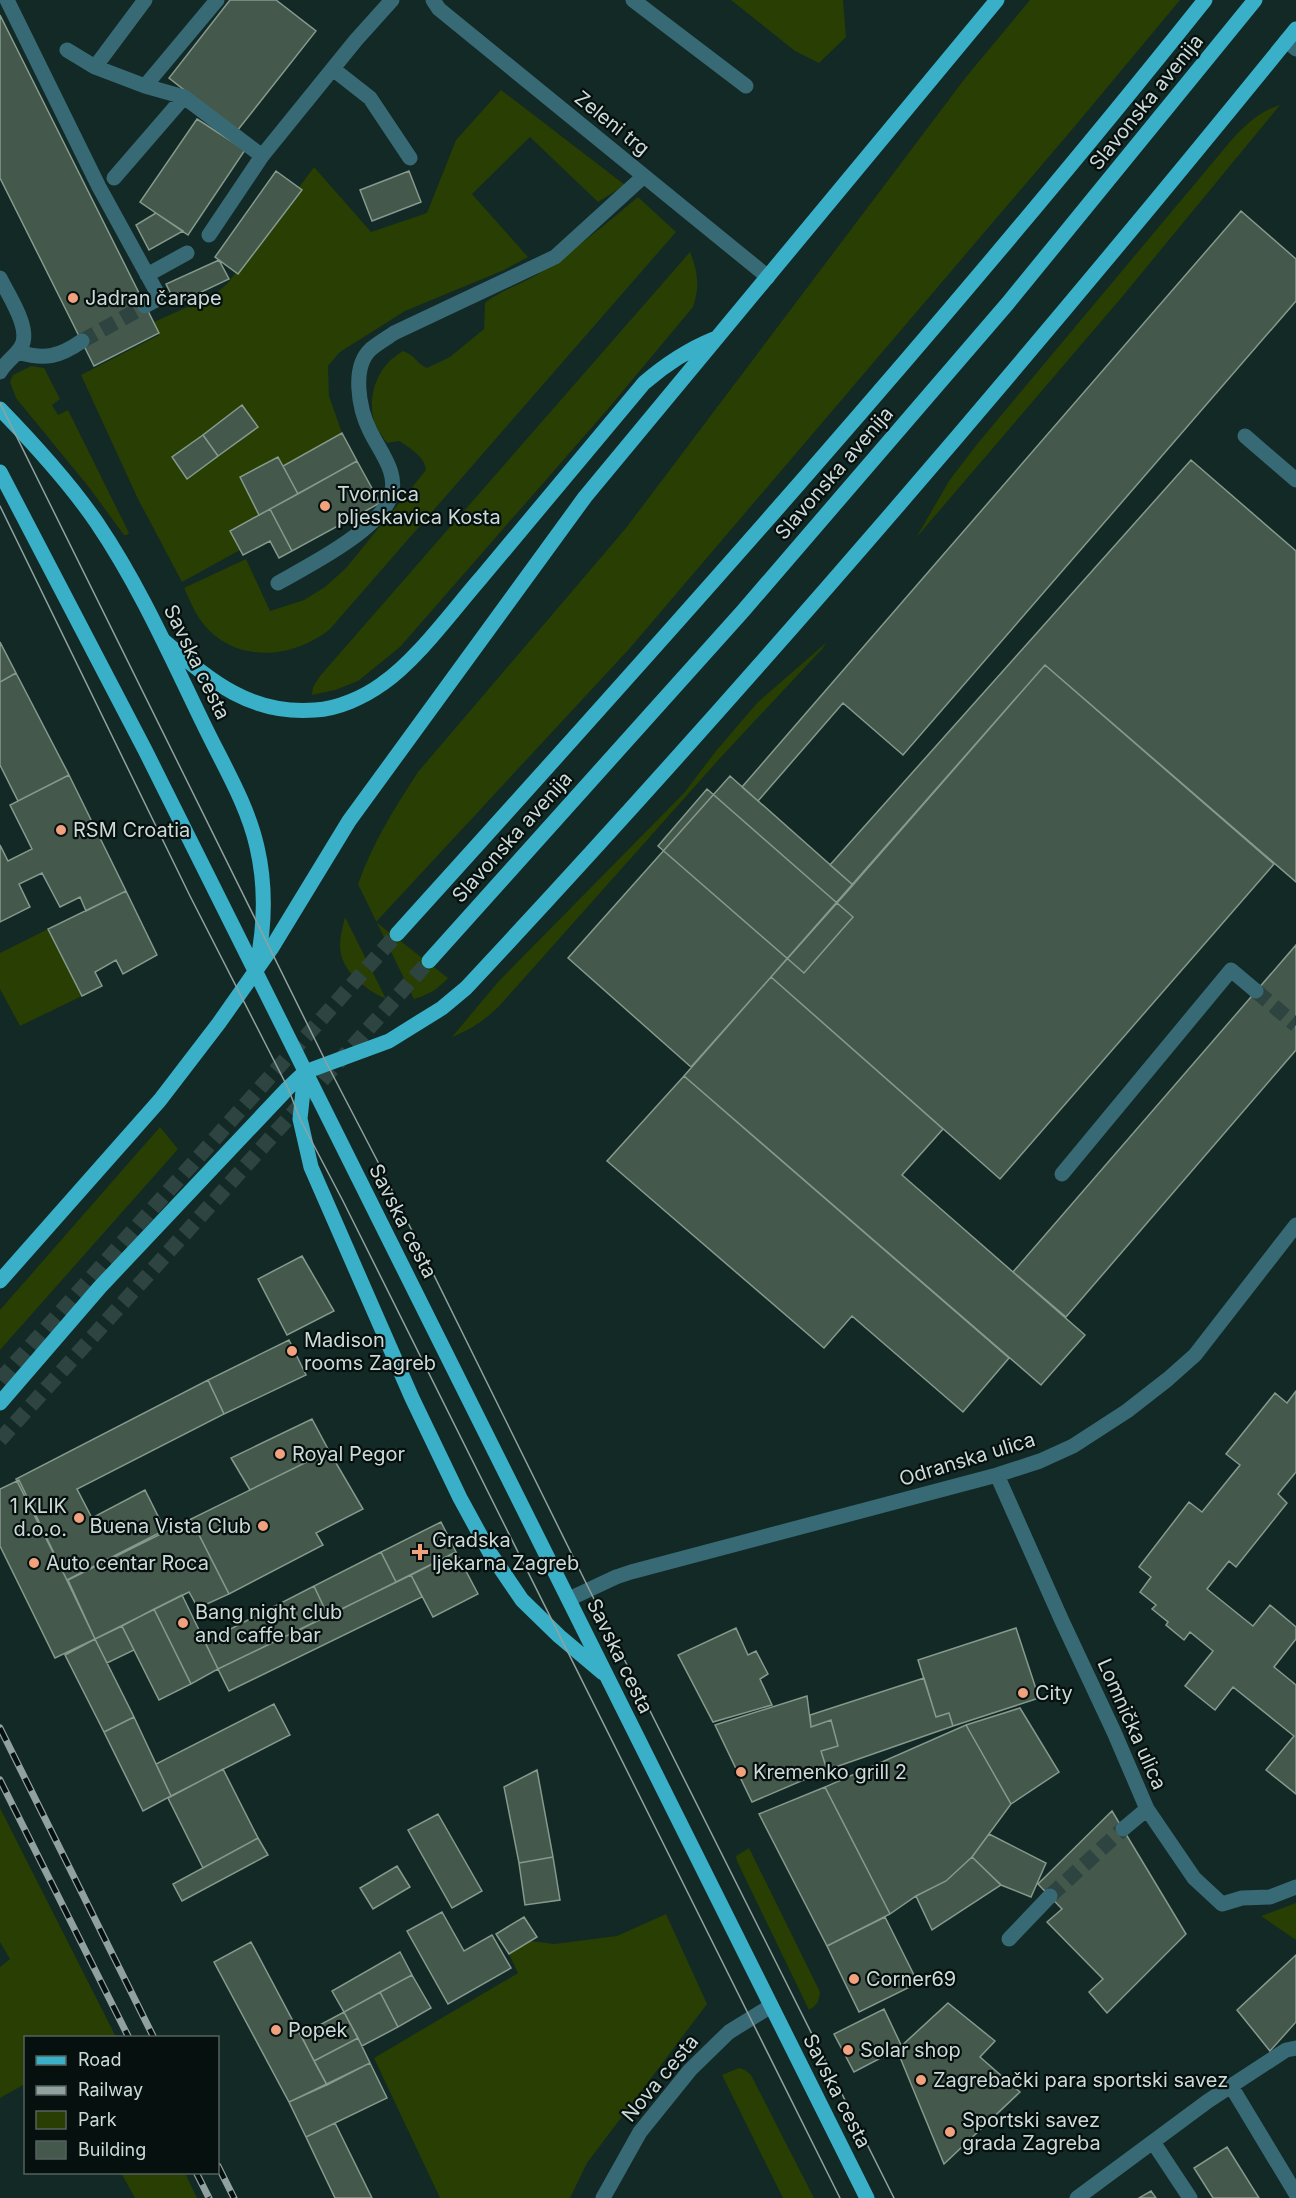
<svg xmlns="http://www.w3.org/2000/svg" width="1296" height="2198" font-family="Inter,sans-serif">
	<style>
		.green { fill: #283e02 }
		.building { fill: #45584c; stroke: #859a8d; stroke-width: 1.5 }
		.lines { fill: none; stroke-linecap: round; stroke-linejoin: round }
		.minor-tunnel { stroke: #2e4441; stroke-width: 15; stroke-dasharray: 15 8; stroke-linecap: butt }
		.major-tunnel { stroke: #2e4441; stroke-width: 15; stroke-dasharray: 15 8; stroke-linecap: butt }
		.minor { stroke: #386a75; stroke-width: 15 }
		.major { stroke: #39b0c7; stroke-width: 15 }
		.tram { stroke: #90a19f; stroke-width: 1.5 }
		.rail-casing { stroke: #90a19f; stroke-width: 7 }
		.rail { stroke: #06100e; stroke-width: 4.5; stroke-dasharray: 14; stroke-linecap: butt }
		.poi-dot { fill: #f1a17d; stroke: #06100e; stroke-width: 2 }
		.labels { text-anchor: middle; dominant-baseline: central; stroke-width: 4.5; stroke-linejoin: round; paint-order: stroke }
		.street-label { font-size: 20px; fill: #ccdad8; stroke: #06100e }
		.poi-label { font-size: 20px; fill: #ccdad8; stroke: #06100e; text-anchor: start }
	</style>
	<rect width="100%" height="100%" fill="#122926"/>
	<path class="green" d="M731,0H843L846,37L819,63L795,51Z
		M1030,0H1180L1075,126L630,648L376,922L448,978C438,989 428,995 414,999L358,884C373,842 394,809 418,772L626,528L966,77Z
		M501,90L625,185L598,202L530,137L472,194L528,257L504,270L405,311L340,352L328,366L329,396L342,433L283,466L278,457L241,478L259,515L230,531L240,550L182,582L138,499L81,375L159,335L154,322L214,295L228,283L314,167L371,232L427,213L456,140Z
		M1280,105L1122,297L916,538L949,481L978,443L1229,143C1244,126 1258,112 1280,105Z
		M638,197L676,232L330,629C291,661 230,664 199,618C193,609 189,598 184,588L246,559L270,611L304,600L325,587L346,568L426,470C425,457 410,448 399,441L387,443C383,437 376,429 374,422C367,394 378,365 403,351C415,355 416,363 427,368L450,357L484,329L485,303C501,290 520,285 538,274C573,251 605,225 638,197Z
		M690,252C698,272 700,287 693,307L607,410L400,647L358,681L335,690L312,695L313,687L320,676Z
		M31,366L44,368L60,399L52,405L58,415L68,410L129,533L127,535H124L88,486L16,398L10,382L13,375Z
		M827,642L822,649L721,757L502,1003C487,1019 472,1029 452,1037L498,982L684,793L716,751L758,702Z
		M345,917L386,999C366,990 340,971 340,946C340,936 343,926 345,917Z
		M48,929L82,996L20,1026L0,989V953Z
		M160,1127L178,1149L0,1350V1310Z
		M0,1808L116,2037L26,2038L25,2084L0,2098V1967L10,1959L0,1942Z
		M749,1848L820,1992C819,2002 817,2005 809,2010L737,1861L736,1856Z
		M1296,1903V1940L1261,1916Z
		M666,1914L707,2004L587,2163L570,2198H440L374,2058L518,1973L509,1954L531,1941L554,1944L617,1936Z
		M739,2068L745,2070L751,2075L814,2198H783L722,2075Z
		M121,2173H185L197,2198H135Z"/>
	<path class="building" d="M230,0H276L316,31L237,131L169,78Z
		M0,15L159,333L94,366L0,178Z
		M197,119L245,150L188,235L140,202Z
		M276,171L302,190L238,274L215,257Z
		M409,171L421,202L372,221L360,190Z
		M1241,211L1296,259V301L903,755L843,703L758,801L742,787Z
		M156,213L183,231L149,250L136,225Z
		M219,260L229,279L176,304L166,284Z
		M242,405L258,427L218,456L203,435Z
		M342,433L357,461L298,494L283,466Z
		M203,435L218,456L187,479L172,457Z
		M278,457L298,494L259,515L240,477Z
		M1191,460L1296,551V882L1045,665L853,885L830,865Z
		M357,461L380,503L292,551L270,509Z
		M270,509L292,551L279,558L270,541L243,555L230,531Z
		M0,642L16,673L0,682Z
		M1045,665L1274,864L1000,1179L771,977Z
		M16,673L69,775L18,801L0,765V682Z
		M69,775L126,891L86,911L80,897L60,907L42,873L19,884L30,907L0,922V845L8,861L32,849L10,805Z
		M730,776L853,885L691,1067L568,958Z
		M707,789L853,917L804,973L658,846Z
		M126,891L157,955L123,974L116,960L95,972L102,986L82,996L48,929Z
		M1296,945V1050L1066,1317L1013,1272Z
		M771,977L943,1129L902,1175L1085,1335L1041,1385L684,1076Z
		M684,1076L1009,1358L963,1412L852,1316L824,1348L607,1161Z
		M302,1256L334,1311L287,1335L258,1279Z
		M289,1340L306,1375L224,1414L208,1380Z
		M208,1380L224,1414L77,1489L92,1518L145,1490L165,1530L67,1580L16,1479Z
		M1296,1391V1472L1278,1494L1287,1503L1236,1567L1229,1561L1207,1589L1253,1626L1270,1605L1296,1627V1639L1274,1667L1296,1685V1794L1266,1770L1294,1736L1233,1687L1215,1710L1185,1686L1213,1651L1190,1632L1184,1640L1166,1625L1168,1622L1152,1609L1156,1605L1140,1592L1151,1577L1139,1567L1189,1502L1202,1512L1240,1465L1226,1454L1275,1393L1287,1403Z
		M312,1419L329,1451L250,1490L231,1458Z
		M329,1451L363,1509L316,1533L323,1545L229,1594L191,1519Z
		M19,1480L95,1639L55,1658L0,1546V1489Z
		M191,1519L229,1594L198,1608L189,1592L95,1639L68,1580Z
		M441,1522L456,1552L396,1582L381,1552Z
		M381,1552L396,1582L328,1616L314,1586Z
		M456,1552L478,1594L433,1617L411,1575Z
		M411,1575L422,1597L229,1691L218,1669Z
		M314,1586L328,1616L218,1669L205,1642Z
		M182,1595L218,1669L191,1684L154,1609Z
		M154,1609L191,1684L159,1700L122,1626Z
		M122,1626L134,1650L107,1663L95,1639Z
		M736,1628L748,1655L756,1651L768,1674L760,1679L772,1705L713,1722L678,1655Z
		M1016,1628L1039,1698L953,1726L949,1713L936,1717L918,1660Z
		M95,1639L134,1717L104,1732L65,1655Z
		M924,1678L936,1717L949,1713L953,1726L827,1770L821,1751L838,1746L831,1720L811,1727L810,1715Z
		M807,1696L811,1727L831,1720L838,1746L821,1751L827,1770L752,1802L715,1725Z
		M274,1704L290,1735L171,1796L156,1764Z
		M1020,1708L1059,1772L1011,1804L966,1725Z
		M134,1717L171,1796L143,1811L104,1732Z
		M966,1725L1011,1804L972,1857L946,1881L916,1896L890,1914L825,1787Z
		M223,1769L258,1838L203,1868L168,1798Z
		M537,1770L553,1857L519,1863L504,1787Z
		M825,1787L890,1914L827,1946L759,1814Z
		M1112,1811L1186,1934L1107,2013L1089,1992L1103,1979L1047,1922L1062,1909L1038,1884Z
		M438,1814L482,1891L452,1908L408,1830Z
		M989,1834L1046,1863L1031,1897L1001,1885L972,1857Z
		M258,1838L268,1855L182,1901L173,1884Z
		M553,1857L560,1900L525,1905L519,1863Z
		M972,1857L1001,1885L932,1930L916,1896L946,1881Z
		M397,1866L410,1887L373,1909L360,1888Z
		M442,1912L464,1951L492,1935L511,1968L448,2004L407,1931Z
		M524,1917L537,1937L509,1954L496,1934Z
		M885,1917L918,1983L859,2012L827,1946Z
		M251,1942L327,2085L289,2102L214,1962Z
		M400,1952L412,1975L344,2012L332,1991Z
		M1296,1955V2022L1270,2051L1237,2010Z
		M412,1975L431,2008L398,2027L380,1992Z
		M380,1992L398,2027L362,2046L344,2012Z
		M948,2003L995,2041L980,2057L1020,2092L944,2164L897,2050Z
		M884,2009L902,2047L854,2072L834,2034Z
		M344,2012L358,2038L314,2061L301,2035Z
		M358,2038L370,2063L327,2085L314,2061Z
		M370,2063L387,2098L306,2137L289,2102Z
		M335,2123L372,2198H335L306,2137Z
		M1227,2147L1259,2198H1213L1194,2168Z
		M1151,2191L1156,2198H1139Z"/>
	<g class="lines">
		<path class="minor-tunnel" d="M82,341L145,306
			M1256,991L1296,1025
			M1050,1896L1123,1829"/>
		<path class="major-tunnel" d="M0,1380L397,934
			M0,1440L429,961"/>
		<path class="minor" d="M7,0L99,187L160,298L145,306
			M433,0L439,9L768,277
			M633,0L746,86
			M1286,41L1296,49
			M67,50L95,67L145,86L184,97L262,156
			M95,67L145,0
			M333,69L370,98L410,158
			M145,86L217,0
			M114,178L184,97
			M209,235L262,156L356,40L392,0
			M147,275L187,253
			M0,278C8,295 32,329 21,347C16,356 5,362 0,372
			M18,352C45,360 59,357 82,341
			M1245,436L1296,480
			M278,583C308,566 377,531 390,498C400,474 380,452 370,431C359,409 351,367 371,349C378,343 387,338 394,333L555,257L644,176
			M1062,1174L1231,970L1256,991
			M997,1475L1062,1621L1114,1732L1147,1809L1194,1878L1222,1904L1242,1898L1270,1897L1296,1887
			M569,1599L616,1577L631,1572L997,1475L1040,1461L1073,1446L1127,1411L1168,1379L1195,1355L1296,1225
			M1123,1829L1147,1809
			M1009,1939L1050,1896
			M1231,2086L1296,2194
			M1153,2142L1190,2198
			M603,2198L640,2132L690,2070L729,2032L771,2006
			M1077,2198L1208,2101L1286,2050L1296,2048"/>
		<path class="major" d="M0,409C34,444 69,482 97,523C139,585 170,655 203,723C222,763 247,803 257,847C266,886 265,925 257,964
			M0,472L145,750L867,2198
			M164,641C211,681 250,715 315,710C338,709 364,697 382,684C417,660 453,610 481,578C535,513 589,448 644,383C666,364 687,350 714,339
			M397,934C673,629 948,322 1205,0
			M429,961L743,611L1008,303L1255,0
			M305,1072L300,1119L311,1167L412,1398L460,1498L490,1553L522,1600L559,1636L603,1673
			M0,1281L160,1100L219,1023L271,949L349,821L585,497L997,0
			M0,1403L100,1287L288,1088L305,1072L389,1041L442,1008L466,988C755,679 1030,357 1296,29"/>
		<path class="tram" d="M0,403L327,1064L379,1164L589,1589L894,2198
			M0,506L190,896L288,1088L300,1119L343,1201L840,2198"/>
		<g class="rail-casing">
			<path id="rail" d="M0,1728L154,2038
				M0,1780L129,2038
				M218,2166L234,2198
				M196,2172L209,2198"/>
		</g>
		<use href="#rail" class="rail"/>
	</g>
	<g class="poi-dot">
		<circle cx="73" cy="298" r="6"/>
		<circle cx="325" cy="506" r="6"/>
		<circle cx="61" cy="830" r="6"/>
		<circle cx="292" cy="1351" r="6"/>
		<circle cx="280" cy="1454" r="6"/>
		<circle cx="79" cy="1518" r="6"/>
		<circle cx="263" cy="1526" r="6"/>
		<path d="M417 1543h6v6h6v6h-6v6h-6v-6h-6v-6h6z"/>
		<circle cx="34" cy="1563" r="6"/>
		<circle cx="183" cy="1623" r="6"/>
		<circle cx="1023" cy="1693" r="6"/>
		<circle cx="741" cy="1772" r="6"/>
		<circle cx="854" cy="1979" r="6"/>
		<circle cx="276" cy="2030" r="6"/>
		<circle cx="848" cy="2050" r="6"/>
		<circle cx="921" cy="2080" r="6"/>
		<circle cx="950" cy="2132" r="6"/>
	</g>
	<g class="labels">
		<g class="street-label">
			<text transform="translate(1146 102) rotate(-51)">Slavonska avenija</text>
			<text transform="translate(612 123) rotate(39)">Zeleni trg</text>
			<text transform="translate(834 473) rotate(-49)">Slavonska avenija</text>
			<text transform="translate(197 662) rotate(64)">Savska cesta</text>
			<text transform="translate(512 837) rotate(-48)">Slavonska avenija</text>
			<text transform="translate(403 1221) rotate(63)">Savska cesta</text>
			<text transform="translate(967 1459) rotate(-17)">Odranska ulica</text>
			<text transform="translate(620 1656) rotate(64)">Savska cesta</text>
			<text transform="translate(1132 1724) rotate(66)">Lomnička ulica</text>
			<text transform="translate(660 2078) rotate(-50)">Nova cesta</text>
			<text transform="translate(837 2091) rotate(63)">Savska cesta</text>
		</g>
		<g class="poi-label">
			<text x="85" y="298">Jadran čarape</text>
			<text x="337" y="494">Tvornica<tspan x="337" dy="23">pljeskavica Kosta</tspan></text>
			<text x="73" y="830">RSM Croatia</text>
			<text x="304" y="1340">Madison<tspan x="304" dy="23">rooms Zagreb</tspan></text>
			<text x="292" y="1454">Royal Pegor</text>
			<text x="67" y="1506" text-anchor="end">1 KLIK<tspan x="67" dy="23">d.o.o.</tspan></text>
			<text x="251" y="1526" text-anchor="end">Buena Vista Club</text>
			<text x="432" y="1540">Gradska<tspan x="432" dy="23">ljekarna Zagreb</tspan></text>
			<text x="46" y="1563">Auto centar Roca</text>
			<text x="195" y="1612">Bang night club<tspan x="195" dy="23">and caffe bar</tspan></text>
			<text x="1035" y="1693">City</text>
			<text x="753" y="1772">Kremenko grill 2</text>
			<text x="866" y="1979">Corner69</text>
			<text x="288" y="2030">Popek</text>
			<text x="860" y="2050">Solar shop</text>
			<text x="933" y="2080">Zagrebački para sportski savez</text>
			<text x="962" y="2120">Sportski savez<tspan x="962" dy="23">grada Zagreba</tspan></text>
		</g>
	</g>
	<rect x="24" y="2036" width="195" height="138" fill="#06100e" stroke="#55615f" stroke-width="1.5"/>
	<rect x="36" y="2056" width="30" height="9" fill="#39b0c7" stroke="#55615f" stroke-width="1.5"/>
	<text x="78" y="2066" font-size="18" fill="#ccdad8">Road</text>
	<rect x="36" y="2086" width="30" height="9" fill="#90a19f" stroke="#55615f" stroke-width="1.5"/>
	<text x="78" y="2096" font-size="18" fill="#ccdad8">Railway</text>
	<rect x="36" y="2111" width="30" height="18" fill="#283e02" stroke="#55615f" stroke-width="1.5"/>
	<text x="78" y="2126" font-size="18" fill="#ccdad8">Park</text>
	<rect x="36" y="2141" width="30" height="18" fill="#45584c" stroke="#55615f" stroke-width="1.5"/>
	<text x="78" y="2156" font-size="18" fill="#ccdad8">Building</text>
</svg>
